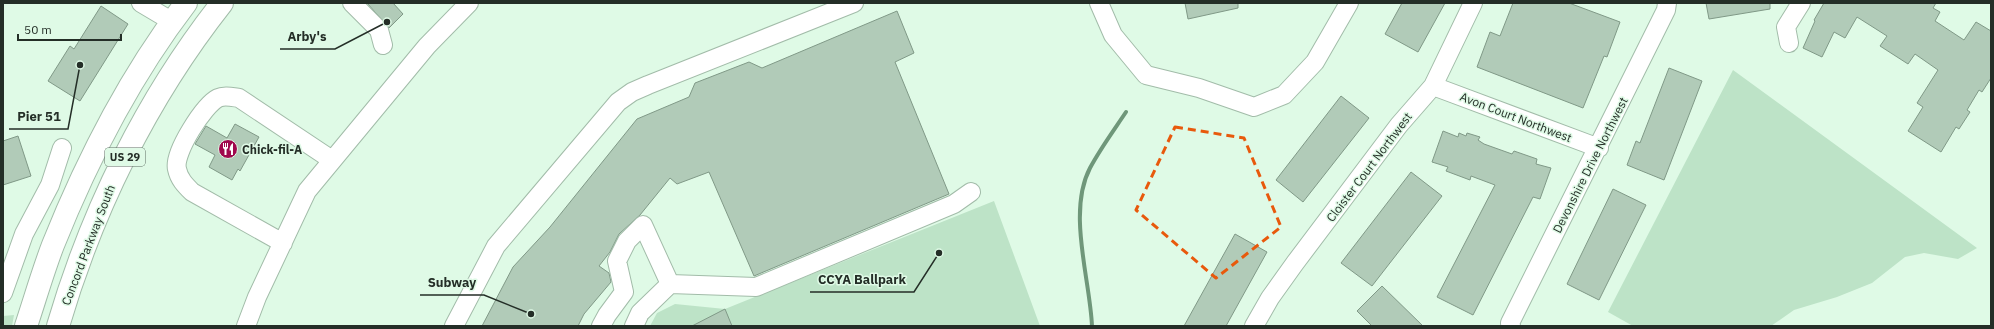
<svg xmlns="http://www.w3.org/2000/svg" width="1994" height="329" font-family="'IBM Plex Sans',sans-serif">
	<style>
		.green { fill: #bde3c7 }
		.lines { fill: none; stroke-linecap: round; stroke-linejoin: round }
		.stream { stroke: #6f977a; stroke-width: 4 }
		.building { fill: #b1cbb8; stroke: #809987 }
		.minor-casing { stroke: #a2bca9; stroke-width: 20 }
		.major-casing { stroke: #a2bca9; stroke-width: 24 }
		.minor { stroke: #fff; stroke-width: 18 }
		.major { stroke: #fff; stroke-width: 22 }
		.marked { fill: none; stroke: #e8590c; stroke-width: 3; stroke-dasharray: 8 5; stroke-linejoin: round }
		.labels { text-anchor: middle; dominant-baseline: central; stroke-width: 3; stroke-linejoin: round; paint-order: stroke }
		.shield { fill: #dffae6; stroke: #5c6b60; stroke-width: 1 }
		.shield-label { font-size: 11px; font-weight: bold; fill: #242e27 }
		.street-label { font-size: 12px; fill: #242e27; stroke: #dffae6 }
		.poi-label { font-size: 12px; font-weight: bold; fill: #242e27; stroke: #dffae6; text-anchor: start }
		.leader { fill: none; stroke: #242e27; stroke-width: 1.5 }
		.callout-dot { fill: #242e27; stroke: #dffae6; stroke-width: 1.5 }
		.callout-label { font-size: 13px; text-anchor: middle; font-weight: bold; fill: #242e27; stroke: #dffae6; stroke-width: 3; stroke-linejoin: round; paint-order: stroke }
	</style>
	<rect width="100%" height="100%" fill="#dffae6"/>
	<path class="green" d="M1733,70L1977,248L1958,259L1924,253L1905,257L1872,283L1837,297L1794,310L1771,326H1633L1608,312Z
		M994,201L1040,326H650L657,313L675,304L725,309Z
		M14,315L12,326H3V316Z"/>
	<g class="lines">
		<path class="stream" d="M1092,326C1090,279 1067,212 1090,168C1100,149 1114,130 1126,112"/>
	</g>
	<path class="building" d="M367,3H393L403,14L389,28Z
		M1185,3H1238V8L1188,19Z
		M1402,3H1445L1418,52L1385,34Z
		M1513,3H1569L1620,22L1607,57L1604,56L1583,108L1477,67L1490,32L1500,36Z
		M1706,3H1770V9L1709,19Z
		M1824,3H1936L1933,8L1940,12L1935,21L1964,40L1976,22L1991,31V78L1982,92L1979,90L1967,110L1970,112L1959,129L1956,127L1941,152L1908,131L1923,107L1917,103L1938,70L1915,54L1908,64L1880,46L1887,36L1857,17L1845,38L1834,32L1822,57L1803,48L1815,21L1814,20Z
		M101,6L128,24L80,101L48,81L70,46L74,49Z
		M897,11L914,53L895,62L949,194L754,276L709,172L677,184L670,178L640,215L619,234L610,252L599,266L609,273L611,282L584,314L578,326H482L513,267L550,227L637,119L689,97L695,83L749,62L762,68Z
		M1669,68L1702,81L1664,180L1627,165L1636,141L1640,143Z
		M1341,96L1369,118L1303,202L1276,180Z
		M235,124L259,137L240,171L238,169L232,180L209,167L215,155L195,144L206,126L227,138Z
		M1443,131L1458,137L1459,133L1466,136L1467,133L1480,137L1478,140L1484,144L1512,154L1514,151L1537,159L1536,164L1551,168L1540,199L1533,197L1473,315L1437,297L1495,185L1471,176L1470,180L1446,171L1448,167L1432,162Z
		M18,136L31,176L3,185V141Z
		M1411,172L1442,196L1372,286L1341,263Z
		M1613,189L1646,205L1599,300L1567,284Z
		M1235,234L1267,252L1226,326H1184Z
		M1382,286L1423,326H1372L1357,311Z
		M725,309L732,326H692Z"/>
	<g class="lines">
		<g class="minor-casing">
			<path id="minor" d="M141,3L173,22
				M352,3L379,30L383,45
				M1099,3L1113,35L1146,75L1199,88L1254,107L1284,95L1315,62L1349,3
				M1789,43L1786,27L1801,3
				M1433,86L1599,148
				M283,243L192,192C185,185 179,179 177,169C173,153 204,105 218,98C224,95 232,97 239,98L332,160
				M670,284L756,287L954,204L971,192
				M3,293L24,234L50,185L62,148
				M246,326L257,297L307,191L427,46L469,3
				M454,326L496,246L618,102L632,92L648,85L854,3
				M601,326L607,315L624,292L617,261L627,241L643,225L670,284L640,313L634,326
				M1254,326L1270,298L1295,263L1399,125L1433,86L1473,3
				M1511,326L1510,323L1666,10L1667,3"/>
		</g>
		<g class="major-casing">
			<path id="major" d="M26,326C35,299 43,271 53,245C87,160 130,76 186,3
				M58,326C92,210 147,98 222,3"/>
		</g>
		<use href="#minor" class="minor"/>
		<use href="#major" class="major"/>
	</g>
	<path class="marked" d="M1175,127L1244,138L1281,227L1216,278L1136,210Z"/>
	<defs>
		<g id="restaurant-disc" transform="scale(1)"><circle r="9.5" fill="#a0084d" stroke="#dffae6"/><path d="M-5-6h1v4h1v-4h1v4h1v-4h1v5L-1.5 .5V6h-2V.5L-5-1ZM5-6V6H3V1.5H1.5Q1.5-4 5-6Z" fill="#fff"/></g>
	</defs>
	<g fill-rule="evenodd">
		<use href="#restaurant-disc" x="228" y="149"/>
	</g>
	<g class="labels">
		<rect class="shield" x="105" y="148" width="40" height="18" rx="3"/>
		<g class="shield-label">
			<text x="125" y="157">US 29</text>
		</g>
		<g class="street-label">
			<text transform="translate(1516 117) rotate(21)">Avon Court Northwest</text>
			<text transform="translate(1590 165) rotate(-63)">Devonshire Drive Northwest</text>
			<text transform="translate(1369 167) rotate(-53)">Cloister Court Northwest</text>
			<text transform="translate(88 245) rotate(-69)">Concord Parkway South</text>
		</g>
		<g class="poi-label">
			<text x="242" y="149">Chick-fil-A</text>
		</g>
	</g>
	<path class="leader" d="M387 22L335 49H280M80 65L68 129H9M939 253L914 292H810M531 314L484 295H420"/>
	<g class="callout-dot">
		<circle cx="387" cy="22" r="4"/>
		<circle cx="80" cy="65" r="4"/>
		<circle cx="939" cy="253" r="4"/>
		<circle cx="531" cy="314" r="4"/>
	</g>
	<g class="callout-label">
		<text x="307" y="41">Arby's</text>
		<text x="39" y="121">Pier 51</text>
		<text x="862" y="284">CCYA Ballpark</text>
		<text x="452" y="287">Subway</text>
	</g>
	<rect width="1994" height="329" fill="none" stroke="#242e27" stroke-width="8"/>
	<path d="M18 34v6h103v-6" fill="none" stroke="#242e27" stroke-width="2"/>
	<text x="24" y="34" font-size="12" fill="#242e27" stroke="#dffae6" stroke-width="3" paint-order="stroke">50 m</text>
</svg>
